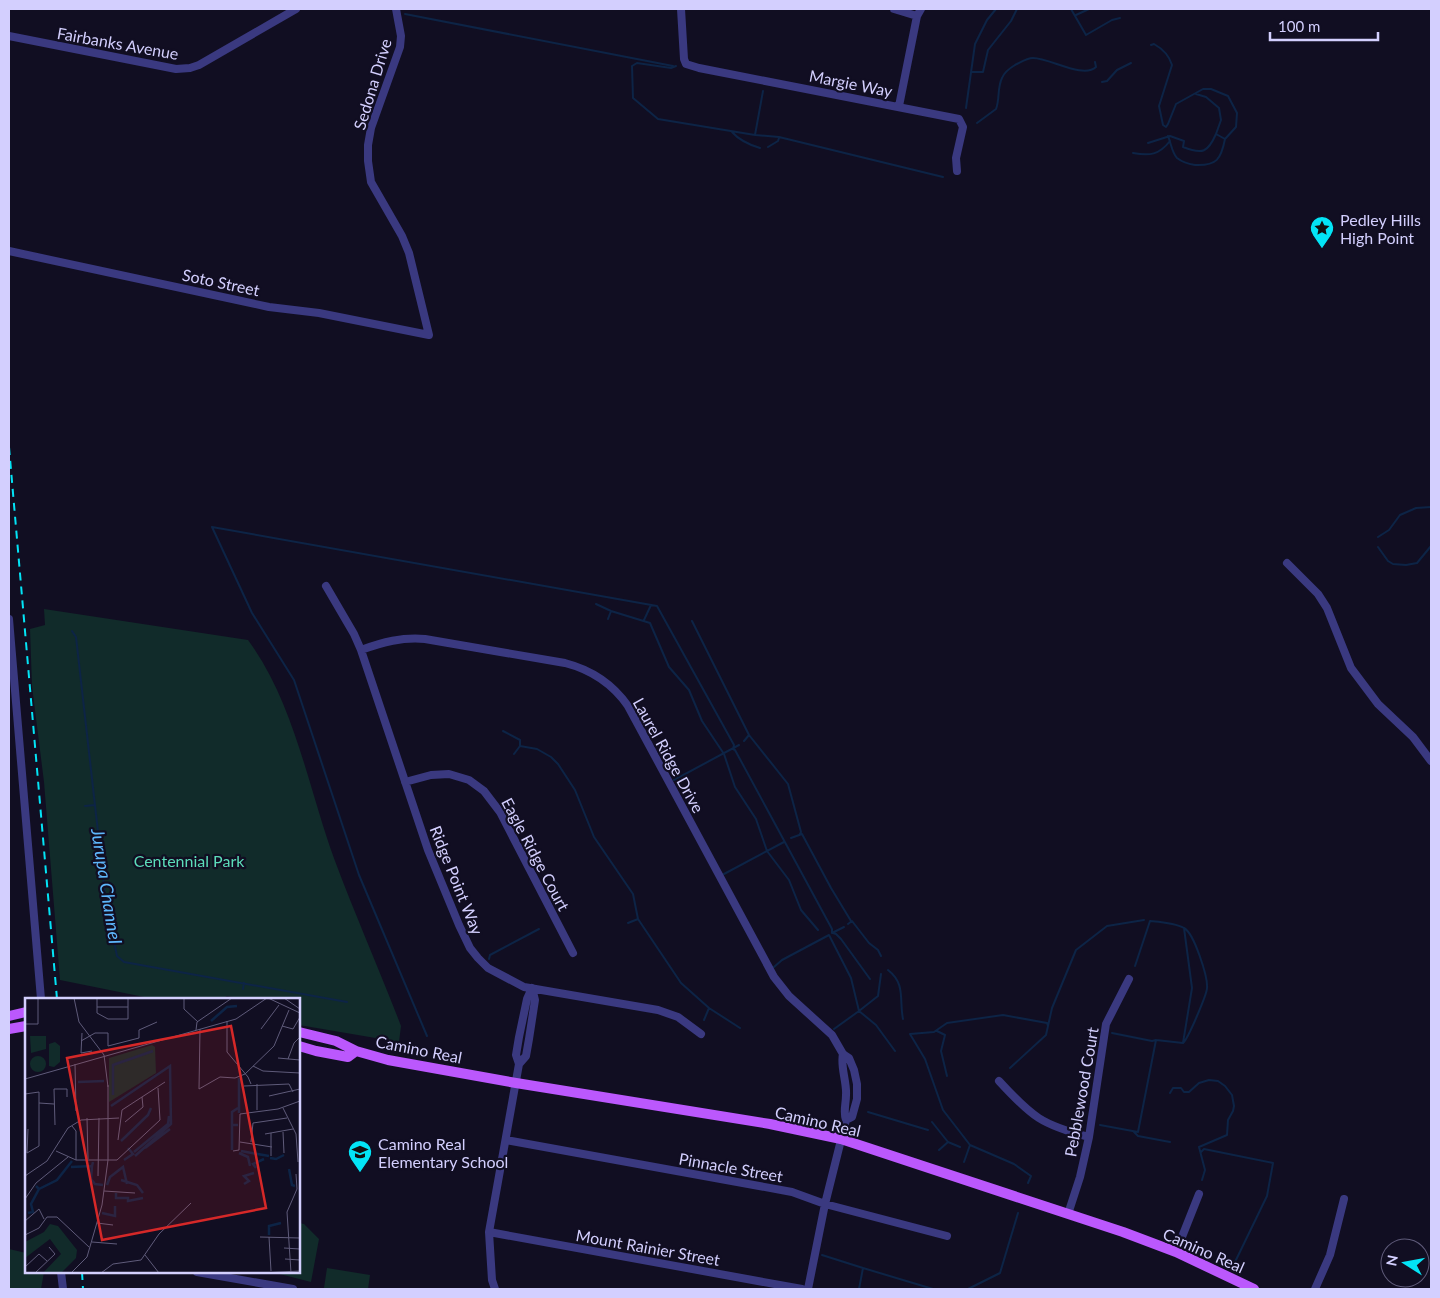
<svg xmlns="http://www.w3.org/2000/svg" width="1440" height="1298" font-family="Lato,sans-serif">
	<style>
		.green { fill: #112b2a }
		.lines { fill: none; stroke-linecap: round; stroke-linejoin: round }
		.stream { stroke: #0d2446; stroke-width: 2 }
		.minor { stroke: #3a3980; stroke-width: 8 }
		.major { stroke: #bb58fd; stroke-width: 10 }
		.rail { stroke: #03e4f6; stroke-width: 2; stroke-dasharray: 8 6; stroke-linecap: butt }
		.labels { text-anchor: middle; dominant-baseline: central; stroke-width: 4.5; stroke-linejoin: round; paint-order: stroke }
		.street-label { font-size: 16px; fill: #d3cffe; stroke: #110e22 }
		.poi-label { font-size: 16px; fill: #d3cffe; stroke: #110e22; text-anchor: start }
		.park-label { font-size: 16px; fill: #5cddba; stroke: #110e22 }
		.water-label { font-size: 18px; font-style: italic; fill: #5eb7fd; stroke: #110e22 }
		.inset-river { fill: none; stroke: #0d2446; stroke-width: 2.5 }
		.inset-road { fill: none; stroke: #5f5b7a; stroke-width: 1 }
		.view { fill: #d62828; fill-opacity: 0.15; stroke: #d62828; stroke-width: 2.5 }
		.inset-edge { fill: none; stroke: #d3cffe; stroke-width: 2.5 }
	</style>
	<rect width="100%" height="100%" fill="#110e22"/>
	<path class="green" d="M44,609L248,640C295,704 308,788 335,861C356,917 380,971 401,1026L399,1042L299,1025V999H243L227,996L222,999H154L60,980L44,782L32,686L30,629L45,625Z
		M299,1223L304,1224L319,1239L311,1282L272,1272H299Z
		M9,1249L26,1253V1272H44L41,1289H9Z
		M327,1268L370,1275L368,1289L324,1288Z"/>
	<g class="lines">
		<path class="stream" d="M1071,9L1086,35L1112,20L1120,18
			M405,14L673,66
			M1076,15L1089,9
			M1151,45L1154,44C1163,49 1169,55 1172,65L1159,106L1163,125L1166,127L1168,124L1176,104L1203,89H1211L1228,96L1237,113L1236,127L1225,139
			M676,66L671,68L637,63L632,66L633,98L658,119L755,135L763,91
			M972,72H983L988,50L1011,21L1017,9
			M1102,82L1107,81L1117,70L1131,63
			M1196,94L1206,97L1219,108L1221,120L1216,134
			M966,108L975,44L987,20L996,9
			M977,123L996,109C1000,99 997,88 1002,78C1004,73 1010,68 1015,65C1021,62 1027,58 1033,58C1050,58 1083,79 1096,67L1095,62
			M732,132C739,140 750,145 760,148
			M755,135L779,137L943,177
			M1148,143L1170,136L1184,141L1183,147C1203,155 1208,152 1216,134L1225,139C1221,159 1217,166 1195,165C1189,164 1182,162 1177,158C1172,153 1171,143 1168,136
			M768,147L778,141L779,138
			M1133,153C1150,156 1159,155 1170,141
			M1378,537L1389,530L1400,515L1416,508L1431,507
			M1378,547L1388,561L1393,564L1406,565L1417,563L1431,546
			M596,604L611,611L650,623L669,667L689,690L702,721L724,754L735,787L756,819L767,851L789,880L801,910L818,930
			M608,619L611,611
			M644,620L651,605
			M692,621L749,735L788,784L801,832L800,834
			M72,631L76,637L106,903L117,956L124,962L347,1002
			M503,731L520,740V746L537,749L551,757L558,764L575,790L594,837L633,894L638,919L681,983L709,1008
			M744,741L749,735
			M514,754L520,746
			M674,780L739,745
			M85,806L95,805
			M791,838L802,834L831,888L851,921
			M724,874L784,842
			M628,923L638,919
			M848,924L852,921L869,943L878,950L881,956
			M833,933L836,934L841,939L870,979
			M489,959L490,955L539,929
			M1135,966L1150,921C1160,922 1175,923 1184,928C1194,933 1208,977 1207,988C1207,994 1188,1039 1183,1043
			M774,967L782,960L829,935L851,978L859,1011L878,996L881,974
			M888,970C906,984 899,1000 903,1019
			M243,989L244,983
			M704,1020L709,1008L740,1028
			M834,1029L859,1011L876,1025L895,1051
			M937,1031L945,1035L941,1051L947,1076
			M1112,1033L1152,1041L1156,1040
			M427,1036L359,875L294,680L252,613L212,527L657,606L734,745L733,749L735,750L832,929V933L844,927
			M1010,1068L1046,1035L1052,1008L1076,950L1107,926L1144,920
			M1170,1093L1173,1088H1181L1184,1092H1189L1199,1083L1209,1080L1218,1081L1225,1086L1232,1095L1234,1106L1233,1111L1228,1120L1227,1135L1199,1147L1205,1170L1202,1180
			M868,1112L928,1130
			M932,1122L948,1142L939,1150
			M1100,1125L1138,1132L1156,1040L1183,1043L1192,988L1184,928
			M1134,1132L1138,1136L1170,1142
			M948,1142L960,1147
			M1201,1152L1204,1149L1273,1163L1267,1196L1235,1262
			M964,1162L970,1145
			M1028,1183L1031,1176L1014,1164L970,1145L943,1110L925,1059L910,1034L934,1032L947,1023L1003,1015L1047,1023L1048,1026
			M822,1255L863,1268L859,1289
			M863,1268L933,1289
			M968,1289L1000,1273L1018,1213"/>
		<path class="minor" d="M681,9L684,59L686,64L699,68L959,119L963,127L956,158L957,171
			M894,9L917,16
			M9,36L176,69L190,68L199,65L296,9
			M899,106L917,16L921,9
			M9,251L269,307L319,313L429,335L409,253L402,236L371,182L368,161V145L371,128L400,47L401,36L396,9
			M1287,563L1318,594L1327,608L1351,668L1378,704L1413,737L1431,761
			M326,586L354,634L361,650L428,850L459,925L470,948L478,958L488,968L524,987L658,1010L678,1017L701,1034
			M9,619L41,999
			M361,650C383,642 402,637 425,639L565,663C592,670 612,683 628,706L774,977L789,996L832,1035L843,1054L849,1058L854,1070L857,1084V1099L852,1117L846,1120
			M405,782L431,775L449,774L469,780L484,791L500,812L573,953
			M519,1064L526,1056L529,1039L535,1000L532,988
			M999,1081C1032,1117 1042,1125 1089,1137
			M506,1140L792,1192L825,1204L947,1236
			M1068,1214L1080,1177L1089,1137L1106,1024L1129,979
			M489,1232L802,1289
			M1176,1252L1199,1194
			M61,1272L63,1289
			M197,1272L293,1289
			M495,1289L492,1280L489,1232L519,1064L516,1055L519,1037L527,999L532,988
			M808,1289L825,1204L846,1120C843,1112 846,1104 846,1095C847,1082 840,1066 843,1054
			M1315,1289L1330,1255L1344,1199"/>
		<path class="major" d="M9,1016L26,1012
			M9,1029L26,1026
			M299,1032L336,1041L356,1051L388,1060L516,1083L770,1124L841,1139L1123,1232L1176,1252L1254,1289
			M299,1046L316,1051L348,1057L356,1051"/>
		<path class="rail" d="M9,447L57,999
			M82,1272L83,1289"/>
	</g>
	<defs>
		<g id="sight-pin" transform="scale(1.25)"><path d="M0 17L-7.5 6A9.5 9.5 0 1 1 7.5 6Z" fill="#03e4f6" stroke="#110e22"/><path d="M0-6L1.8-2.2L6-1.7L2.9 1.2L3.7 5.4L0 3.3L-3.7 5.4L-2.9 1.2L-6-1.7L-1.8-2.2Z" fill="#111"/></g>
		<g id="school-pin" transform="scale(1.25)"><path d="M0 17L-7.5 6A9.5 9.5 0 1 1 7.5 6Z" fill="#03e4f6" stroke="#110e22"/><path d="M0-5L7-2L0 1L-7-2ZM-4 1L0 2.5L4 1V4Q0 6-4 4Z" fill="#111"/></g>
	</defs>
	<g fill-rule="evenodd">
		<use href="#sight-pin" x="1322" y="228"/>
		<use href="#school-pin" x="360" y="1152"/>
	</g>
	<g class="labels">
		<g class="street-label">
			<text transform="translate(118 43) rotate(10)">Fairbanks Avenue</text>
			<text transform="translate(851 83) rotate(11)">Margie Way</text>
			<text transform="translate(372 84) rotate(-73)">Sedona Drive</text>
			<text transform="translate(221 282) rotate(12)">Soto Street</text>
			<text transform="translate(669 755) rotate(61)">Laurel Ridge Drive</text>
			<text transform="translate(536 854) rotate(62)">Eagle Ridge Court</text>
			<text transform="translate(457 880) rotate(68)">Ridge Point Way</text>
			<text transform="translate(419 1049) rotate(11)">Camino Real</text>
			<text transform="translate(1081 1092) rotate(-80)">Pebblewood Court</text>
			<text transform="translate(818 1121) rotate(13)">Camino Real</text>
			<text transform="translate(731 1167) rotate(10)">Pinnacle Street</text>
			<text transform="translate(648 1247) rotate(10)">Mount Rainier Street</text>
			<text transform="translate(1204 1250) rotate(24)">Camino Real</text>
		</g>
		<g class="poi-label">
			<text x="1340" y="219">Pedley Hills<tspan x="1340" dy="18">High Point</tspan></text>
			<text x="378" y="1143">Camino Real<tspan x="378" dy="18">Elementary School</tspan></text>
		</g>
		<g class="park-label">
			<text x="189" y="860">Centennial Park</text>
		</g>
		<g class="water-label">
			<text transform="translate(107 886) rotate(81)">Jurupa Channel</text>
		</g>
	</g>
	<g transform="translate(25 998)">
		<rect width="275" height="275" fill="#110e22"/>
		<path d="M5,38H21V51L6,55ZM30,44L35,48V64L29,69L24,68V46ZM127,47L130,49L131,75L84,104V60ZM5 66a8 8 0 1 1 16 0a8 8 0 1 1-16 0ZM25,226L33,228L52,252L51,260L36,275H18L36,256L25,241L0,260V244L19,234Z" fill="#112b2a"/>
		<path class="inset-river" d="M186,23L202,9L212,8M214,80V115M53,84L79,83M88,97V67L128,53M86,108L145,68L146,126L110,158M213,127H207V114L213,110M96,143L123,117L126,110M120,150L145,131M207,152V128M216,153L244,158M109,154L143,126L144,118M221,154L238,157M214,155L223,159L225,168M245,160L251,161L259,157M99,162L108,156L103,150M67,168L66,181L70,186L78,187M46,169L67,168L68,164M231,170L228,166L239,161M264,171L267,187L270,188M96,182L112,187L118,195M219,186L224,183L219,178L229,175M82,187L85,179L98,169L102,186M14,191L32,182L47,163M91,195V200H103V203L118,200M3,215L8,214L6,206L14,191L11,188M77,215L90,218V208M244,237V228L256,225"/>
		<path class="inset-road" d="M49,0L54,24L79,57L83,89M72,0V15L83,21H103V0M159,0V11L173,24M243,0L275,15M259,0L275,11M72,9H103M202,23V54L223,79L226,86M0,26H13V0M257,28L268,31L275,19M175,31L174,91L195,79L210,80L220,76L249,48L264,12M236,31L254,7M171,32L172,24L207,0M57,35L56,55L67,53M56,43L70,35H83V48L114,40V32L132,24M253,60L275,62M263,61L269,45L275,39M50,66L51,113M228,68L238,73L275,75M0,81L211,21L242,0M232,86V112M219,88L264,86L268,94M0,96L14,94V148L2,155M244,98L275,91M14,105L29,106M258,110L271,136L273,164M62,120L63,161M100,124L118,109L117,99M30,127L29,91H42V99M47,128L51,133V162M258,134L259,155M240,136L268,131M93,142L97,112L140,84M215,144L247,149M226,144L228,125L262,120M31,153L51,162H92L135,122L133,90M208,153L214,152L215,116L253,111L275,103M2,155L3,131M246,158V135M0,178L22,163L43,130L56,122L94,120M73,178L74,120M79,193L110,195M0,201L11,185L43,159M0,223L14,211L19,221M72,225L88,227M0,237L14,230L22,219H32L64,249M235,239L275,240M244,239L246,273M67,244L92,246M259,250L275,251M120,257L134,275M260,261L275,262M0,269L14,256L22,263M10,275L30,256L24,249M46,275L62,259L77,207L83,162V87M76,275L88,266L116,262L134,236L166,205M237,275L275,273M266,275L262,214L272,191L271,176"/>
		<path class="view" d="M206,28L241,210L77,242L42,60Z"/>
		<rect width="275" height="275" class="inset-edge"/>
	</g>
	<rect width="1440" height="1298" fill="none" stroke="#d3cffe" stroke-width="20"/>
	<g transform="translate(1405 1263) rotate(281)"><circle r="24" fill="#110e22" stroke="#5f5b7a"/>
	<path d="M0-4L9 19L0 12L-9 19Z" fill="#03e4f6"/>
	<text y="-8" font-size="14" font-weight="bold" text-anchor="middle" fill="#d3cffe">N</text>
	</g>
	<path d="M1270 32v8h108v-8" fill="none" stroke="#d3cffe" stroke-width="2.5"/>
	<text x="1278" y="32" font-size="15" fill="#d3cffe" stroke="#110e22" stroke-width="4" paint-order="stroke">100 m</text>
</svg>
